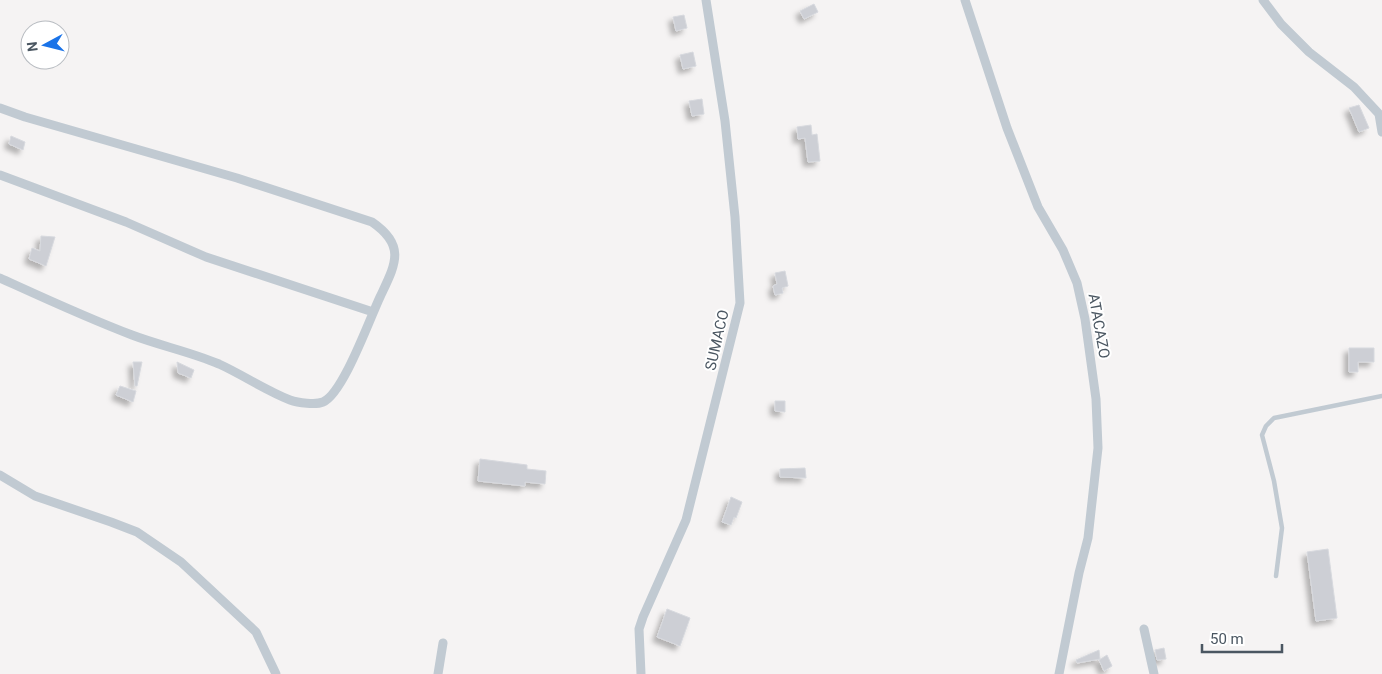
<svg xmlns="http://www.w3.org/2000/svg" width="1382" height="674" font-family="Roboto,sans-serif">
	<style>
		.building { fill: #cdcfd5; stroke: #d7d9de; filter: url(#shadow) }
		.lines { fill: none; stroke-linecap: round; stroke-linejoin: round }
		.service { stroke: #c1cad2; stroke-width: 4.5 }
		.minor { stroke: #c1cad2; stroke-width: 9 }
		.labels { text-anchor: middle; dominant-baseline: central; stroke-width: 4; stroke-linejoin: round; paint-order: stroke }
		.street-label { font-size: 15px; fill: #4a5661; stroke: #fff }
	</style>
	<defs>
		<filter id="shadow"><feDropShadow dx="-4.5" dy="4.5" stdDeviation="2.5" flood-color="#0004"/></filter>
	</defs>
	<rect width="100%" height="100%" fill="#f5f3f3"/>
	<path class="building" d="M814,4L818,12L804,19L800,11Z
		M684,15L687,28L676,31L673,17Z
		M693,52L696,66L683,69L680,55Z
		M702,99L704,114L692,116L689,101Z
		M1359,105L1369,128L1359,132L1349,108Z
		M811,125L812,135L817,134L820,161L808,162L805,138L798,139L797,127Z
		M11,136L25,142L23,150L9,144Z
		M41,236L55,237L46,266L29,259L32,248L40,251Z
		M785,271L788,286L782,288L783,293L775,295L773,286L777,284L775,273Z
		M1349,348H1374V362H1358V372H1349Z
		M133,362H142L137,386H135Z
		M177,362L194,370L191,378L178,373Z
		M120,386L136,391L133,402L116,395Z
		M775,401H785V412L775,411Z
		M480,459L527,465V469L546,471L545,484L525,482V486L478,481Z
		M805,468L806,478L780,477V469Z
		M731,497L742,502L736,518L734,517L731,525L722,522Z
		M1328,549L1337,618L1316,621L1307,552Z
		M667,609L690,618L680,646L657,637Z
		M1164,648L1166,659L1157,660L1155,650Z
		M1099,650L1100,659L1077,663L1076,660Z
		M1107,655L1112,666L1104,671L1099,660Z"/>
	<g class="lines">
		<path class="service" d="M1276,576L1282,528L1274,481L1262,435L1266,426L1274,418L1382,396"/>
		<path class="minor" d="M965,0L1007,128L1038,207L1063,250L1077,283L1085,319L1096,399L1098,448L1088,538L1079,573L1059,674
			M1263,0L1281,24L1309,52L1354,87L1379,114L1382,132
			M0,108L25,117L237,178L372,222C407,246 395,265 380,297C370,318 343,394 323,402C316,405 298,403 290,400C265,390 243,375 219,364C191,352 161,346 132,335C87,318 44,298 0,278
			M0,175L126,222L206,257L373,312
			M0,475L35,496L111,522L137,532L181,562L256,632L276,674
			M1144,629L1154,674
			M438,674L443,643
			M641,674L639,629L643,617L686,520L740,303L735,217L725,121L706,0"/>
	</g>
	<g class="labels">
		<g class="street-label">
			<text transform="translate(1099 326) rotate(80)">ATACAZO</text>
			<text transform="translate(717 340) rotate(-77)">SUMACO</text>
		</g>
	</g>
	<g transform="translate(45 45) rotate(263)"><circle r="24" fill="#ffffff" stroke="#b7bbc0"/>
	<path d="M0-4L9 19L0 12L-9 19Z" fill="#1a73e8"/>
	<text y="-8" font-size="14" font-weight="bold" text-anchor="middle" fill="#4a5661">N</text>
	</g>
	<path d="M1202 644v8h80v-8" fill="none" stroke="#4a5661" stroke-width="2.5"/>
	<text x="1210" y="644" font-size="15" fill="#4a5661" stroke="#ffffff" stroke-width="4" paint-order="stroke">50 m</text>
</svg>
